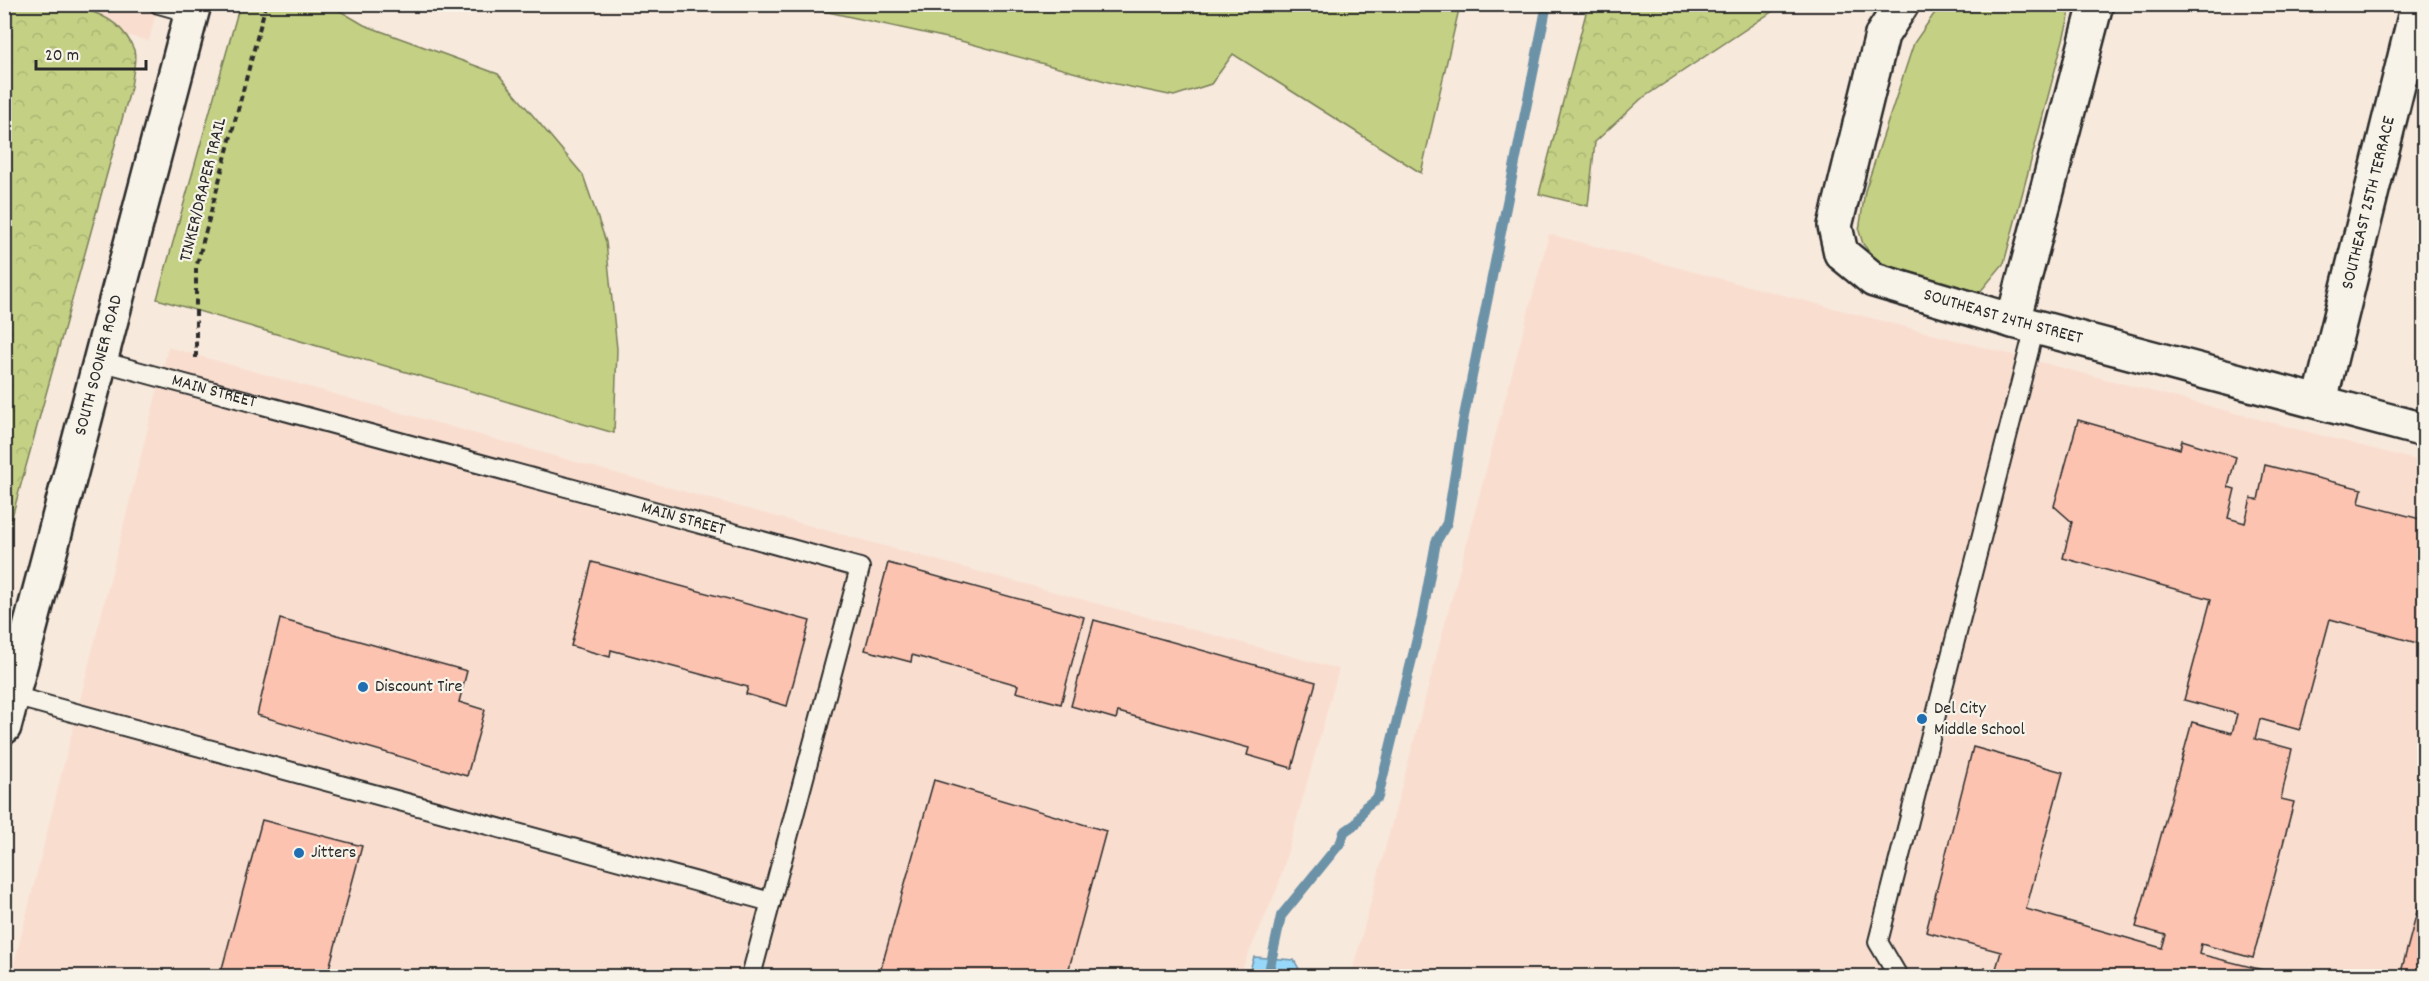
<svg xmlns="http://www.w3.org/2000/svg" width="2429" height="981" font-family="Dekko,sans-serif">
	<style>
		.built { fill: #f9ded0 }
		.grass { fill: #c4d184; stroke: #787e58; stroke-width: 1.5 }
		.forest { fill: url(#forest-crowns); stroke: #787e58; stroke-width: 1.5 }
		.water { fill: #97d7f9; stroke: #6c92a7; stroke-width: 1.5 }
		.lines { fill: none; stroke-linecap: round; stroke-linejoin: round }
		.stream { stroke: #6c92a7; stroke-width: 10 }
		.building { fill: #fcc3b1; stroke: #2b2b2b; stroke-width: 1.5 }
		.lane-casing { stroke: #2b2b2b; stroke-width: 22 }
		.street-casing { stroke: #2b2b2b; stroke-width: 38 }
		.secondary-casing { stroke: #2b2b2b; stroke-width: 38 }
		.path { stroke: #2b2b2b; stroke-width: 4; stroke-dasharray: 6 4.5; stroke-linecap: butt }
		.lane { stroke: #f7f3e8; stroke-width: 18 }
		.street { stroke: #f7f3e8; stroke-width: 33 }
		.secondary { stroke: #f7f3e8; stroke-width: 33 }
		.poi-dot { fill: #1f6fb2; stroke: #f7f3e8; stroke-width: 2 }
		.labels { text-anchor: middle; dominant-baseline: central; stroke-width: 4.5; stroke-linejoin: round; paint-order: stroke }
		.street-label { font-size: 18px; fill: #2b2b2b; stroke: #f7f3e8 }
		.poi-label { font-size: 18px; fill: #2b2b2b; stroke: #f7f3e8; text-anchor: start }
	</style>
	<defs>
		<pattern id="forest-crowns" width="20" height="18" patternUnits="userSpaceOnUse" patternTransform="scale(1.5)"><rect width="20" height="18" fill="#c4d184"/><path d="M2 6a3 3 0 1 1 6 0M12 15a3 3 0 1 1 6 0" fill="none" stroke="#a9b472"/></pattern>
	</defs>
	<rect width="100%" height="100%" fill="#f8e9dd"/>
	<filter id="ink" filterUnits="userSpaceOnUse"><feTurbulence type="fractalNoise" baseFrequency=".0167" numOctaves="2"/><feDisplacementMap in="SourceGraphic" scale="12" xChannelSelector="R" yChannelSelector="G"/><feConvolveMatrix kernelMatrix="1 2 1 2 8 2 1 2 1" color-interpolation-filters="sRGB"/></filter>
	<g filter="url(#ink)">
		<path class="built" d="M6,5H158L149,41Z
			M1549,234L2424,462V976H1351Z
			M168,347L612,472L1339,669L1278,887L1239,976H11Z"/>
		<path class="grass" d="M240,4L330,5L364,25L498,74L583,175L606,242L617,349L614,433L157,299Z
			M796,5H1460L1421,173L1233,54L1211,84L1174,96L1116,84L961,41Z
			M1945,5H2069V17L2004,263L1980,292L1895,270L1875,259L1863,244L1859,231L1865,191L1914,43L1934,14Z"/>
		<path class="forest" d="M5,4C51,4 115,0 134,50C137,59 132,77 131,87L5,542Z
			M1588,5H1782L1641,99L1595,142L1588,206L1539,194Z"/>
		<path class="water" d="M1254,957L1294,960L1303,976H1248Z"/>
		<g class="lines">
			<path class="stream" d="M1268,976L1281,916L1341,842L1344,832L1357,823L1365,807L1378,797L1422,618L1436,542L1447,523L1464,416L1547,4"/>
		</g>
		<path class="building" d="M2078,420L2180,449L2182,440L2236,457L2228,487L2235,489L2228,518L2245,523L2251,498L2258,500L2265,465L2362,489L2359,503L2424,520V645L2330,619L2300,730L2260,719L2255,739L2292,749L2281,799L2294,802L2253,958L2201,944L2199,954L2287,976H1983L1985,968L1995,972L2001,952L1926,932L1973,747L2063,772L2026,909L2162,948L2166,935L2136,927L2192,722L2232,733L2237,714L2184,700L2211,599L2063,558L2072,522L2054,506Z
			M592,562L810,621L787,706L746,694L748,687L611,650L610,657L571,646Z
			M888,563L1084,617L1061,704L1016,692L1018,685L912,655L911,662L865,650Z
			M280,619L467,671L459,702L485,710L467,776L257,715Z
			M1094,620L1316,682L1292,768L1247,755L1249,748L1118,712L1116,719L1071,706Z
			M934,780L1106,831L1067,976H879Z
			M262,820L362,846L327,976H220Z
			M2424,885V976H2400Z"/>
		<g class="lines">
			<g class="lane-casing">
				<g id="lane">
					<path d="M159,4L191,13"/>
					<path id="s1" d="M100,361L603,497L860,568L751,976"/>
					<path d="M13,696L771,902"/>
					<path d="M1898,976L1878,942L2035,327"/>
				</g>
			</g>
			<g class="street-casing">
				<g id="street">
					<path id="s2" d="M1902,4L1882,35L1835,226L1841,253L1874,280L2013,321L2424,430"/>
					<path d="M2013,321L2096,4"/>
					<path id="s3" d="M2320,401L2418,4"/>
				</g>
			</g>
			<g class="secondary-casing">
				<g id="secondary">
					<path id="s4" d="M4,727L194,4"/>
				</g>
			</g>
			<path class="path" d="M196,358V268L266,4"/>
			<use href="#lane" class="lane"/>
			<use href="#street" class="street"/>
			<use href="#secondary" class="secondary"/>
		</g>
	</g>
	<g class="poi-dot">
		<circle cx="363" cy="687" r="6"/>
		<circle cx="1922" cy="719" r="6"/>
		<circle cx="299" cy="853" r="6"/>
	</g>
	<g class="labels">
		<g class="street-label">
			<text transform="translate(204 190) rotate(-76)">TINKER/DRAPER TRAIL</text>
			<text stroke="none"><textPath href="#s3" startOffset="204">SOUTHEAST 25TH TERRACE</textPath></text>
			<text stroke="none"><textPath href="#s2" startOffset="438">SOUTHEAST 24TH STREET</textPath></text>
			<text stroke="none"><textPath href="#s4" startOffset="374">SOUTH SOONER ROAD</textPath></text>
			<text stroke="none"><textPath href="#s1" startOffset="118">MAIN STREET</textPath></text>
			<text stroke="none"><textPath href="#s1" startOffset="604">MAIN STREET</textPath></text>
		</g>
		<g class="poi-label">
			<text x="375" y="687">Discount Tire</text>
			<text x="1934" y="709">Del City<tspan x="1934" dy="21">Middle School</tspan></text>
			<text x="311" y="853">Jitters</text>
		</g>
	</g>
	<rect width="2429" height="981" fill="none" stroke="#f7f3e8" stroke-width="24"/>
	<rect x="12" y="12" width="2405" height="957" fill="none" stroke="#2b2b2b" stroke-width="2" filter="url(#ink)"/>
	<path d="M36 60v9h110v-9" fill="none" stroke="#2b2b2b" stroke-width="3"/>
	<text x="45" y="60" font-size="18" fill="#2b2b2b" stroke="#f7f3e8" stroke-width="4.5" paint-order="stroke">20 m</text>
</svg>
